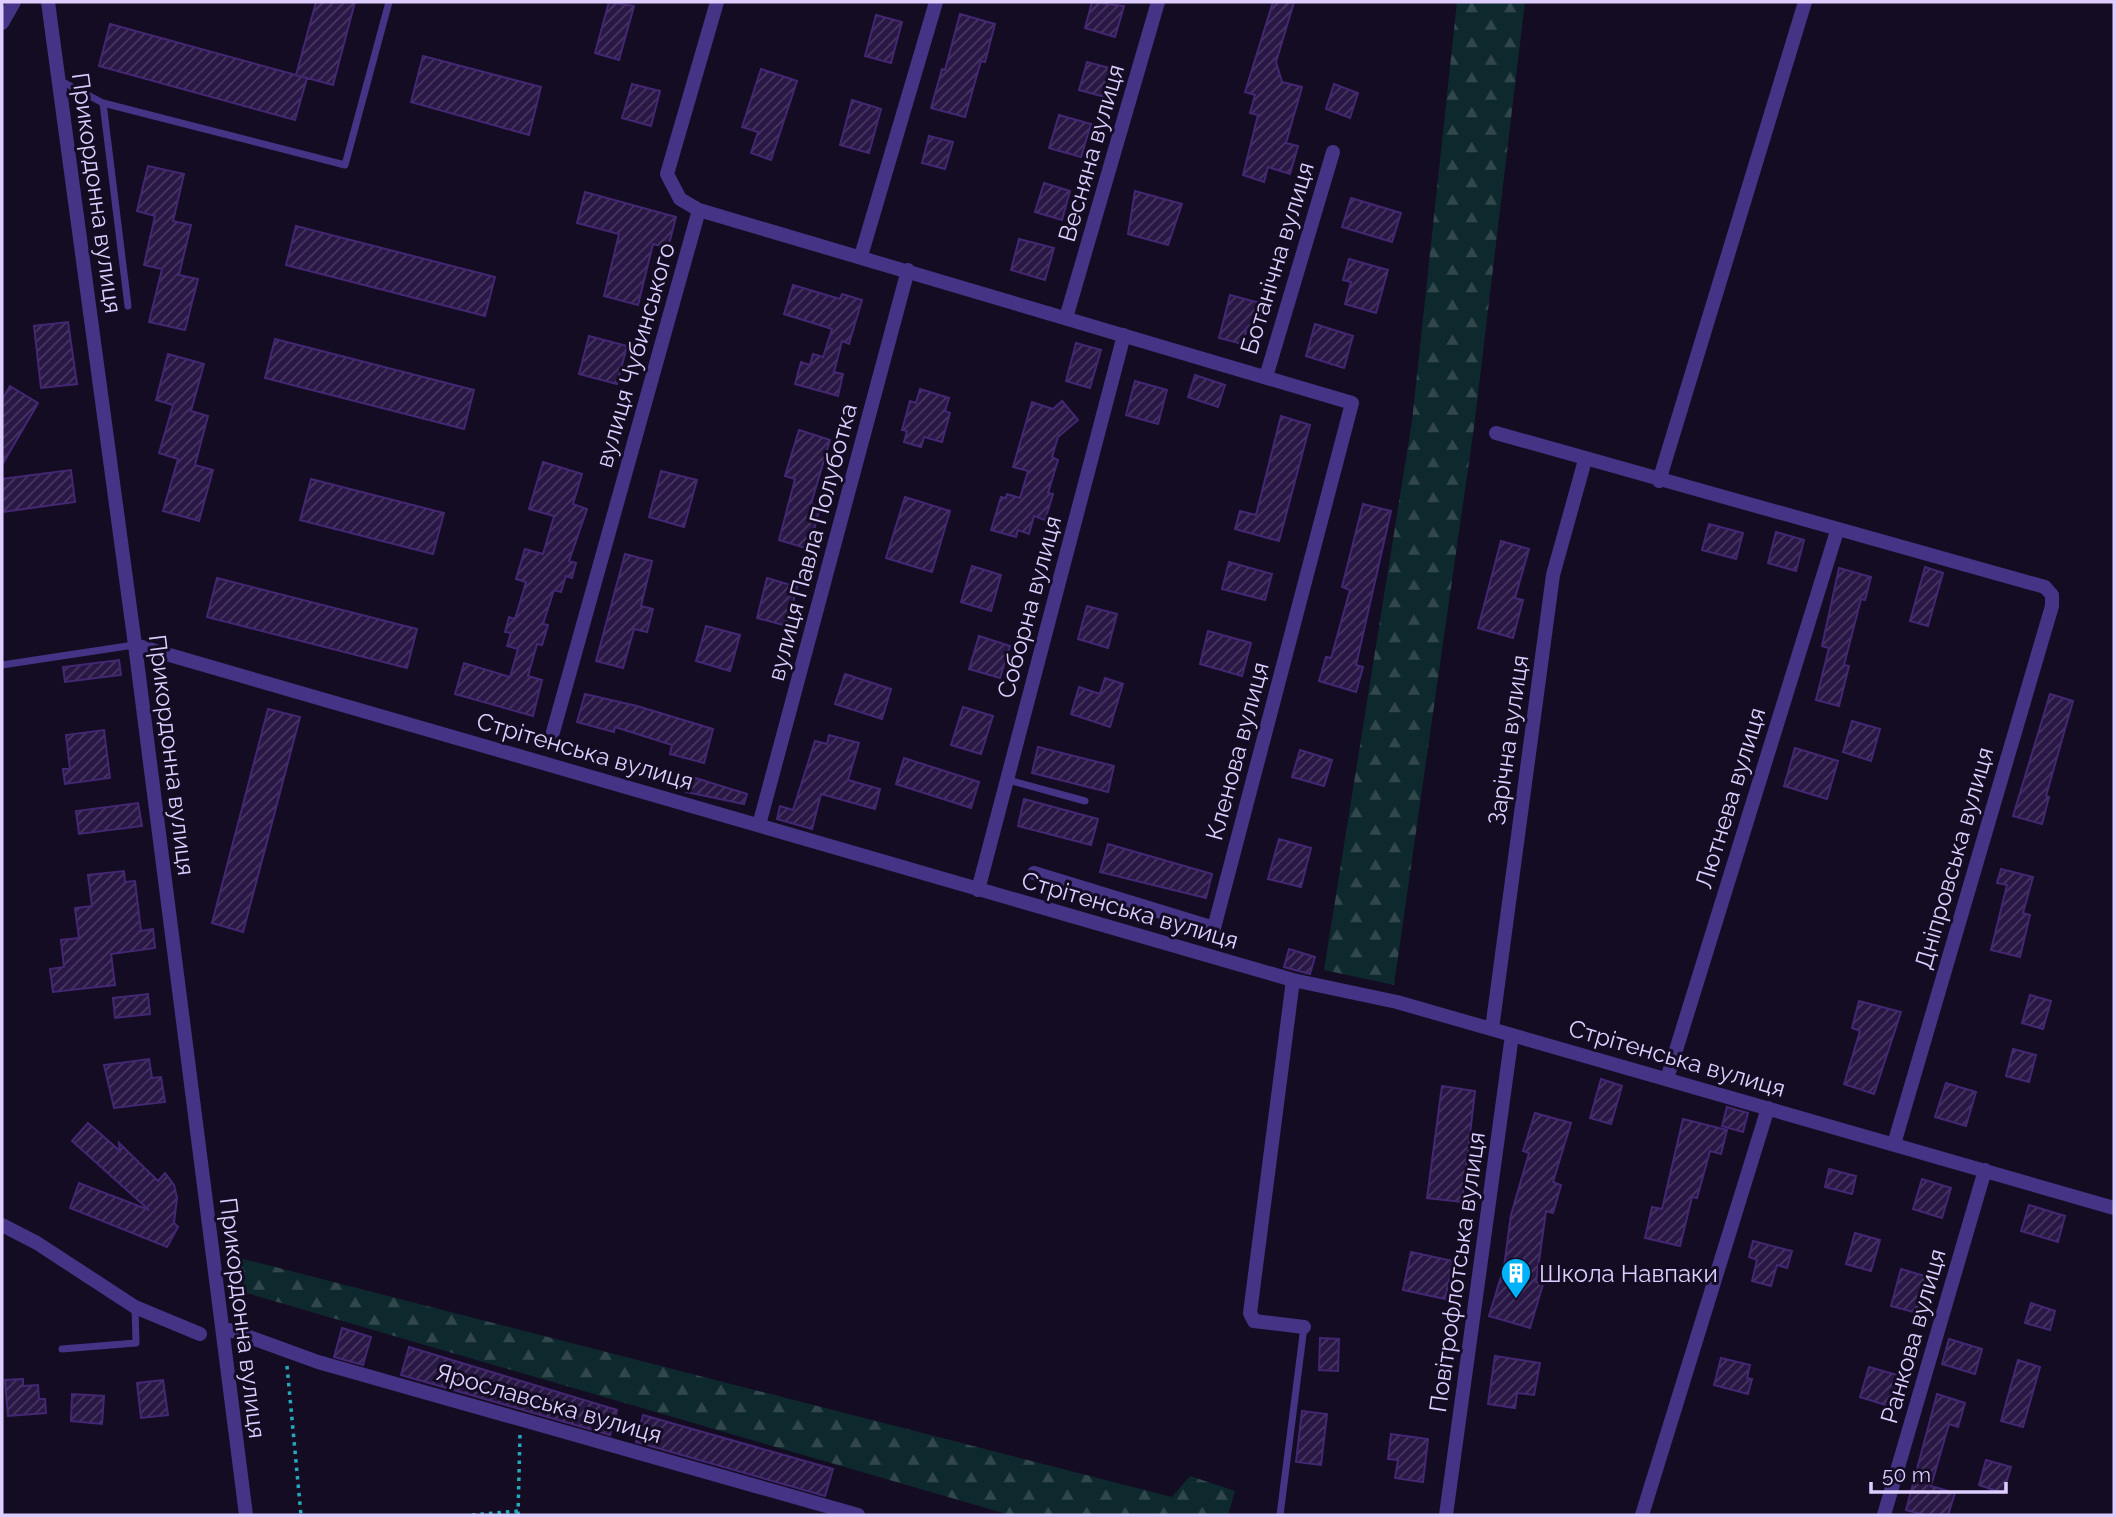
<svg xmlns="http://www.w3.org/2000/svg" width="2116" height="1517" font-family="Raleway,sans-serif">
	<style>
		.forest { fill: url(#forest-firs) }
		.building { fill: url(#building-hatch); stroke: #442773; stroke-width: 2 }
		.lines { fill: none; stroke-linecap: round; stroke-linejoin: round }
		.path { stroke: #25aabc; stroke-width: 3.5; stroke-dasharray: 3.5 5; stroke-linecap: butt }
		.lane { stroke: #453386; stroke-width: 7 }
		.street { stroke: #453386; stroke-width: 14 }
		.labels { text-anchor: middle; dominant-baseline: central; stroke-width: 6; stroke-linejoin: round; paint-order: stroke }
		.street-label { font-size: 24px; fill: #ddceff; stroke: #140c23 }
		.poi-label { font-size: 24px; fill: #ddceff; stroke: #140c23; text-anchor: start }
	</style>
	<defs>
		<pattern id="forest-firs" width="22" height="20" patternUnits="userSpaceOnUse" patternTransform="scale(1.75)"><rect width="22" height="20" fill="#0e292d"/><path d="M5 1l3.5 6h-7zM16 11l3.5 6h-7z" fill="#31474c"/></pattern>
		<pattern id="building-hatch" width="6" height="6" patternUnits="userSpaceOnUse" patternTransform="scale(1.75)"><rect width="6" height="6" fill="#291745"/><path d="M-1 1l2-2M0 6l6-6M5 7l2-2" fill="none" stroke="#483861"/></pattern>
	</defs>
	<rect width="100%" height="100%" fill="#140c23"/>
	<path class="forest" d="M1457,2H1525L1474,427L1394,985L1324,970L1412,421Z
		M236,1257L1172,1497L1190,1476L1235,1491L1228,1515H1010L243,1292Z"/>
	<path class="building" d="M316,2H355L333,85L296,75Z
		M609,2L634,6L619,60L595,53Z
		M1092,2L1124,6L1115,37L1085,28Z
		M1273,2H1294L1276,62L1282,82L1302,87L1286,143L1298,146L1290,174L1268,167L1264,182L1243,175L1258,115L1250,113L1255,95L1245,92Z
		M960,14L995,24L985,62L981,61L965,117L931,108L942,69L945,70Z
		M876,15L902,22L891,63L865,56Z
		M110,24L307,78L295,120L99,66Z
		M423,56L541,87L529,135L411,102Z
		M1087,62L1113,69L1105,97L1079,90Z
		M761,69L797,81L771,160L751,153L758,132L742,127Z
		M632,84L660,91L651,126L622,118Z
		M1334,84L1358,93L1350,118L1326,109Z
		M852,100L881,109L869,153L840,145Z
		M1059,115L1091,124L1081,157L1049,148Z
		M929,136L953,142L945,169L922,163Z
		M148,166L184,174L173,221L191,225L179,275L198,279L185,330L149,322L162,269L144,265L155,216L137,211Z
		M1044,183L1070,191L1062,220L1035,212Z
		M1135,191L1182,204L1168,245L1128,234Z
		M585,192L676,217L668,248L653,244L638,305L604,296L619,234L577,223Z
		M1351,198L1401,213L1392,242L1342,227Z
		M296,226L495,277L485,316L286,265Z
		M1019,239L1054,248L1045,280L1011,270Z
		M1349,259L1388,270L1376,313L1345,304L1351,282L1343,280Z
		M793,285L840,299L842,294L862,300L849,344L842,341L834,372L843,374L838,396L795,384L801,362L810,365L813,354L823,357L832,329L784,314Z
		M1230,295L1260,303L1257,313L1264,314L1260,330L1247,327L1243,344L1219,338Z
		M68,322L77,384L41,388L34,326Z
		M1315,324L1353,336L1344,368L1306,356Z
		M589,336L627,346L617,384L579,374Z
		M275,339L474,390L464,429L265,378Z
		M1076,343L1101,350L1090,388L1066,381Z
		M168,354L204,364L191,411L208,416L195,465L213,470L199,521L163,511L178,459L159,453L173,405L156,400Z
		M1195,375L1225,385L1218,407L1188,397Z
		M1135,381L1167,390L1158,424L1126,415Z
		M10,386L38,403L2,465V400Z
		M920,389L949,398L945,411L950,413L942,442L924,437L921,447L904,442L907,431L902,430L910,401L916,403Z
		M1062,401L1078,420L1058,437L1052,457L1058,460L1048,493L1053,494L1045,520L1034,516L1029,534L1018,530L1016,537L991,530L1001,497L1006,498L1007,494L1020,498L1028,471L1013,467L1032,402L1053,409Z
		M1281,416L1310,425L1279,541L1235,529L1240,511L1256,515Z
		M799,430L830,440L811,504L820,507L809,549L779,540L795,479L785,476Z
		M543,462L582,474L573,504L587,509L569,561L576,563L572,578L566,576L561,592L554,590L543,624L548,625L542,645L537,644L528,676L542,680L533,716L455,694L464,663L510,677L518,649L507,646L511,633L505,632L509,617L515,619L526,582L516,579L525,549L543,554L554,516L529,509Z
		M71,470L75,502L2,512V479Z
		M661,471L697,480L684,527L649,517Z
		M311,479L444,513L433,554L300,520Z
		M905,497L950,511L932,572L886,558Z
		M1363,504L1391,511L1356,665L1363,667L1356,692L1319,681L1326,657L1331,658L1350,590L1342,587Z
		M1709,524L1743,533L1736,559L1702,550Z
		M1776,532L1804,540L1796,571L1768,563Z
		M1501,541L1529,549L1515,598L1523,600L1513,638L1478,628Z
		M625,554L652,561L641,606L653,609L647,632L634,629L623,668L596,661Z
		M1229,562L1272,574L1265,600L1222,589Z
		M972,566L1001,575L991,611L961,602Z
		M1925,567L1943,573L1928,626L1910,621Z
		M1839,568L1871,577L1865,600L1861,599L1844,665L1849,666L1839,706L1816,700L1829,648L1822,646Z
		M217,578L417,629L407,668L207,617Z
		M767,578L797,587L787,626L757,618Z
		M1087,606L1117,614L1108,648L1078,639Z
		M706,626L740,635L730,671L696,661Z
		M1208,631L1251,643L1242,676L1200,664Z
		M979,636L1010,646L1000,678L969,669Z
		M119,660L121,675L65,682L63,667Z
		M845,674L891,689L882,719L835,704Z
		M1105,678L1123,684L1110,727L1071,714L1079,687L1100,694Z
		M585,694L637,706L713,729L704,763L670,754L672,745L615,727L614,732L577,722Z
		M2050,694L2073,701L2046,796L2049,797L2042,824L2013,816Z
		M963,707L993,716L981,754L951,745Z
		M268,709L300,717L243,932L212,923Z
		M1852,721L1880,729L1871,761L1843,752Z
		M104,730L110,778L65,784L63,769H70L66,735Z
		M829,735L859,743L848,780L880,789L875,809L821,794L812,829L777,819L780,806L793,810L815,741L827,744Z
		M1038,747L1114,766L1108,792L1032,773Z
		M1795,748L1838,761L1827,799L1784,786Z
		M1300,750L1332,760L1324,786L1292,777Z
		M904,758L979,782L971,808L896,784Z
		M689,776L747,794L744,804L686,792Z
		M1024,799L1098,819L1091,845L1018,826Z
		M138,803L142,826L79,834L76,811Z
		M1279,839L1311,848L1301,887L1268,879Z
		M1108,844L1212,874L1206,898L1100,872Z
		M2001,869L2033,877L2023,913L2030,915L2020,957L1991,950L2007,885L1997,883Z
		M124,871L125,882L135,881L141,931L153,929L155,948L111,954L115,985L53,992L50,969L64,967L61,940L79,938L75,908L92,906L88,875Z
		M1289,949L1315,957L1310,974L1284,967Z
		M148,994L150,1014L115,1018L113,998Z
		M2030,995L2051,1001L2043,1029L2022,1023Z
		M1859,1001L1901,1012L1874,1094L1844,1084L1860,1031L1852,1028Z
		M2013,1049L2036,1055L2029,1082L2006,1076Z
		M149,1059L152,1078L161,1077L165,1102L114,1108L104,1065Z
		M1601,1079L1622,1086L1611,1124L1590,1118Z
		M1946,1083L1976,1092L1966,1126L1935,1117Z
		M1442,1086L1475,1091L1462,1202L1427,1198Z
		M1727,1107L1748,1113L1743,1132L1722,1126Z
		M1535,1113L1571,1123L1553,1182L1561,1185L1553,1213L1546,1211L1536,1282L1543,1284L1530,1328L1489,1316L1504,1267L1511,1215L1529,1153L1523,1151Z
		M1683,1119L1727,1130L1721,1154L1710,1151L1697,1198L1692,1197L1680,1246L1645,1238L1652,1207L1662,1209Z
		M88,1123L120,1151L119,1143L158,1181L165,1173L174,1185L177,1198L174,1223L178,1227L167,1247L70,1208L79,1183L149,1210L72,1141Z
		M1829,1169L1856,1176L1852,1194L1825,1187Z
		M1922,1179L1951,1188L1942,1218L1913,1209Z
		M2029,1205L2065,1216L2058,1242L2021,1231Z
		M1855,1233L1880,1240L1871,1271L1846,1264Z
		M1753,1241L1792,1251L1787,1268L1777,1265L1771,1286L1752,1281L1757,1260L1749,1257Z
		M1411,1252L1453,1261L1445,1299L1403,1290Z
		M1901,1269L1935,1279L1925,1315L1891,1306Z
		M2031,1303L2055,1311L2050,1330L2025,1323Z
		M342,1328L371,1337L363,1365L334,1357Z
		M1320,1338L1339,1339L1338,1371L1319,1370Z
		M1949,1339L1982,1349L1975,1374L1942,1364Z
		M409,1347L617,1410L610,1435L401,1375Z
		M1495,1356L1540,1363L1534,1395L1517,1393L1515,1408L1488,1404Z
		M1721,1358L1750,1365L1747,1378L1752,1379L1748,1394L1714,1385Z
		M2018,1360L2040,1367L2023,1427L2001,1421Z
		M1869,1367L1904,1377L1895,1408L1860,1397Z
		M23,1379V1386L38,1385L39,1399H45L46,1413L8,1416L5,1380Z
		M163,1380L168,1415L141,1418L137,1383Z
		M72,1394L104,1396L102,1424L71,1421Z
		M1937,1394L1965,1403L1958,1427L1949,1424L1931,1486L1955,1493L1948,1515H1925L1906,1510Z
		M1302,1411L1327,1414L1321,1465L1296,1462Z
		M643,1415L833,1469L825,1496L636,1442Z
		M1391,1434L1428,1439L1423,1482L1395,1478L1398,1460L1388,1459Z
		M1986,1460L2011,1467L2003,1493L1979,1485Z"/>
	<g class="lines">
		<path class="path" d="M287,1366L301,1515
			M472,1515L519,1511
			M518,1515L520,1434"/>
		<path class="lane" d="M59,80L103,103L345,165L389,2
			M103,103L128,306
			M2,665L134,645
			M1008,780L1085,801
			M62,1349L136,1343L135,1307
			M1280,1515L1304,1327"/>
		<path class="street" d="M48,2L135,645L246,1515
			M717,2L667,174L680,199L699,210L1352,403L1214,928L1034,873
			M2,23L14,2
			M861,256L936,2
			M1066,318L1158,2
			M1266,377L1333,152
			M1496,433L2045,587L2052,595V606L1894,1144
			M1659,481L1805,2
			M135,645L1293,980L1397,1002L2114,1208
			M553,732L699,210
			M759,825L908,270
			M978,890L1124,335
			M1293,980L1250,1313L1254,1321L1304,1327
			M1492,1029L1553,575L1585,460
			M1667,1079L1837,531
			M2,1225L37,1243L135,1307L200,1334
			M230,1330L318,1362L858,1515
			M1446,1515L1512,1035
			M1642,1515L1768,1108
			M1884,1515L1985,1170"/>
	</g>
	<defs>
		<g id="building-pin" transform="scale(1.575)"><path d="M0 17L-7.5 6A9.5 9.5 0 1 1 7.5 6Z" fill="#00b2f9" stroke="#140c23"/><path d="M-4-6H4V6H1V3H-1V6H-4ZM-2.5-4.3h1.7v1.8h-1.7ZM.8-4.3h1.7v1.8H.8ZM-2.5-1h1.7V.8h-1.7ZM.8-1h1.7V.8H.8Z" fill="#fff"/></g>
	</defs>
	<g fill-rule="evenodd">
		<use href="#building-pin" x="1516" y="1273"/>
	</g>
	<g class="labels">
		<g class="street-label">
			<text transform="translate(1091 153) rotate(-74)">Весняна вулиця</text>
			<text transform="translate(97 193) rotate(82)">Прикордонна вулиця</text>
			<text transform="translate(1277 258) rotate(-73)">Ботанічна вулиця</text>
			<text transform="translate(635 355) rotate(-74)">вулиця Чубинського</text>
			<text transform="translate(812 542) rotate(-75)">вулиця Павла Полуботка</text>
			<text transform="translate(1029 607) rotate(-75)">Соборна вулиця</text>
			<text transform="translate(1508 740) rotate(-82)">Зарічна вулиця</text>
			<text transform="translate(585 751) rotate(16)">Стрітенська вулиця</text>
			<text transform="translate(1237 751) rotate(-75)">Кленова вулиця</text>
			<text transform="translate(172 755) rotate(83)">Прикордонна вулиця</text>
			<text transform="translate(1730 798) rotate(-73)">Лютнева вулиця</text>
			<text transform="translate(1954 858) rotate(-74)">Дніпровська вулиця</text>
			<text transform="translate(1130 910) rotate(16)">Стрітенська вулиця</text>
			<text transform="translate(1677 1058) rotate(16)">Стрітенська вулиця</text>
			<text transform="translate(1457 1272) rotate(-82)">Повітрофлотська вулиця</text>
			<text transform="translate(243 1318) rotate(83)">Прикордонна вулиця</text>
			<text transform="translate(1913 1336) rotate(-74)">Ранкова вулиця</text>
			<text transform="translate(549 1403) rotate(16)">Ярославська вулиця</text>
		</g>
		<g class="poi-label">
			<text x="1539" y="1273">Школа Навпаки</text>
		</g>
	</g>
	<rect width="2116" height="1517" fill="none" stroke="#ddceff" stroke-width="7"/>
	<path d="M1871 1482v10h135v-10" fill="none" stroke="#ddceff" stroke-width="3.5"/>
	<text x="1882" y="1482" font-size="21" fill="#ddceff" stroke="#140c23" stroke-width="5" paint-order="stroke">50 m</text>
</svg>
